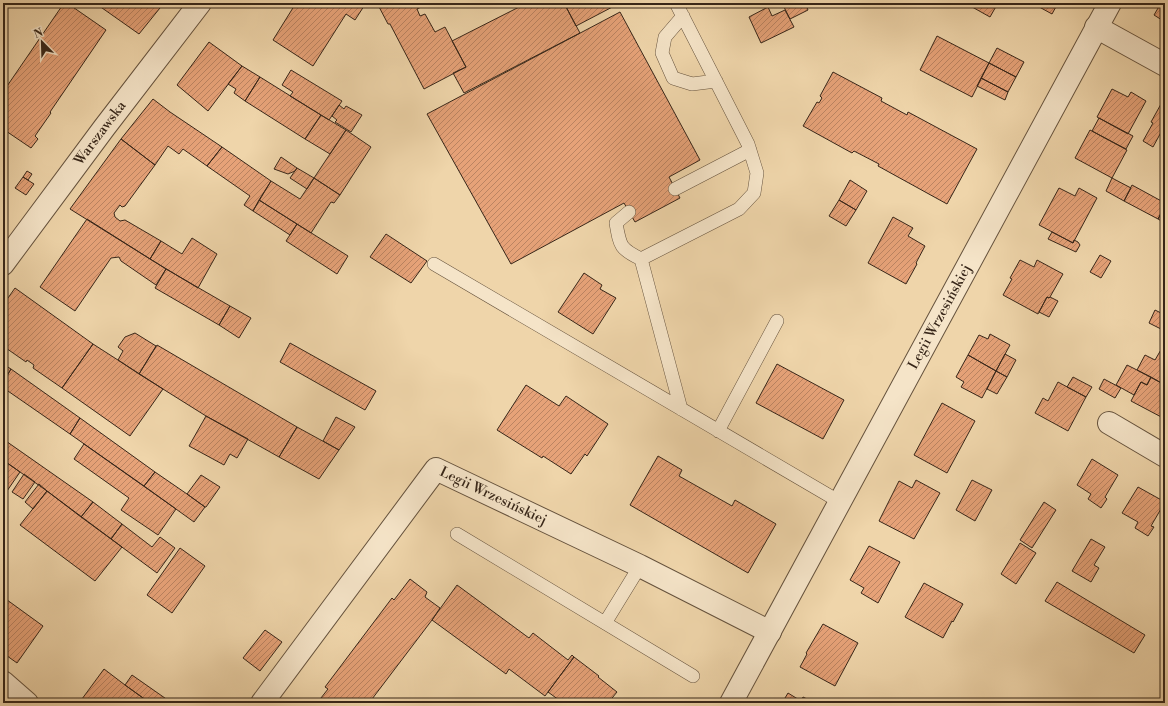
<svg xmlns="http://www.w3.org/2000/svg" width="1168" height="706" font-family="'Libre Bodoni',serif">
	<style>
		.building { fill: url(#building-hatch); stroke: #372619 }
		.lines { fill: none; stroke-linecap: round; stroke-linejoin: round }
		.service-casing { stroke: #65523d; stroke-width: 14 }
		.minor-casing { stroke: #65523d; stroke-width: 24 }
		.tertiary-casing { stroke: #65523d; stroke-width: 24 }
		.service { stroke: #f5e4c8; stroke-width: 13 }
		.minor { stroke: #f5e4c8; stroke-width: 22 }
		.tertiary { stroke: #f5e4c8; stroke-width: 22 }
		.labels { text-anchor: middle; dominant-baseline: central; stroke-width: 3.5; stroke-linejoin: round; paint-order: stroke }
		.street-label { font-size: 14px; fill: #372619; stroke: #f5e4c8 }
	</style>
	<defs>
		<pattern id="building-hatch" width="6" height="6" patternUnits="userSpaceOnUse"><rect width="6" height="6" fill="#e6a278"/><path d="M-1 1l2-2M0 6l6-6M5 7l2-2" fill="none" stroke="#bb8462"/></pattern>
	</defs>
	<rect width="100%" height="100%" fill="#efd5aa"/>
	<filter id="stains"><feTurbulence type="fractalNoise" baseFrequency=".005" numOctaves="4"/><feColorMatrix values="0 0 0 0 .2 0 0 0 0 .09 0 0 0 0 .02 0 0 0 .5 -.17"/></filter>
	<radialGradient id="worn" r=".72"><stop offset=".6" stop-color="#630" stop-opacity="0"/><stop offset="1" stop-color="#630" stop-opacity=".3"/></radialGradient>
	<path class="building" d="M64,3H67L106,30L50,112L51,113L35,136L38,139L31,148L3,129V92Z
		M95,3H164L139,34Z
		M296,3H366L355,20L346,14L313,66L273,40Z
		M377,3H429L417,9L420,16L425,14L435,32L445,27L466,67L424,89L390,24H388Z
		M527,3H564L580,33L464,93L453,73L466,67L452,41Z
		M564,3H620L576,26Z
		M782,3H805L808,10L790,19Z
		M965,3H998L990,17Z
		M1032,3H1058L1052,14Z
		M1161,3H1165V22L1154,15Z
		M768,7L772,16L785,10L794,27L761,43L749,17Z
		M620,12L700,160L669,177L680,198L635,222L624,203L511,264L427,114Z
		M937,36L989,63L972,97L920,70Z
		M209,42L242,66L208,111L177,85Z
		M997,48L1024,62L1016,77L989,63Z
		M989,63L1016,77L1008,92L981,78Z
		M242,66L260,77L245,101L234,93L236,89L228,84Z
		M291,70L342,101L329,120L290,96L293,92L282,85Z
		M833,72L882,98L881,101L907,115L908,112L977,149L947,204L878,166L879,164L854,151L852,153L803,126L817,102L819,103L822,98L820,96Z
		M260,77L321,115L305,139L245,101Z
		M981,78L1008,92L1005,100L977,86Z
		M1112,89L1128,97L1131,92L1146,101L1128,134L1097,117Z
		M153,99L170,112L222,147L207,166L183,149L179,154L168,146L155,165L121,139Z
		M1161,104L1165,106V125L1153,147L1143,141L1153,123L1151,122Z
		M339,105L344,109L346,106L362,115L351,132L335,122L337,120L332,116Z
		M321,115L346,130L330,154L305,139Z
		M1099,118L1133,136L1126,149L1092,131Z
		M346,130L371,147L340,195L314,178Z
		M1090,130L1127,150L1112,178L1075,158Z
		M121,139L155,165L125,206L122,207L120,205L114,213L115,217L120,221L125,220L161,241L150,259L70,209Z
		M222,147L271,181L253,211L244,205L250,196L207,166Z
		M281,157L297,168L295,171L288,174L274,169Z
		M297,168L314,178L307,189L290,178Z
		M27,171L32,174L28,180L23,177Z
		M23,177L34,184L26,195L15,188Z
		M314,178L340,195L334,203L331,202L311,233L259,200L271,181L300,199Z
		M1112,178L1131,188L1124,201L1106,191Z
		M850,180L867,191L856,210L839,200Z
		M1132,185L1165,203V206L1158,219L1124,201Z
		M1059,188L1075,196L1079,188L1097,198L1073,243L1039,225Z
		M259,200L297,224L290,235L253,211Z
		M839,200L856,210L846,226L829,216Z
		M1165,206V223L1158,219Z
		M893,217L913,228L908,236L925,246L916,263L917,264L906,284L868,263Z
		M87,219L166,269L156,285L121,261L119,257L111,258L75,311L40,287Z
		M297,224L348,256L337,274L286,241Z
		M1052,232L1073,243L1074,240L1078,242L1080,245L1076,252L1048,239Z
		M386,234L427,261L411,283L370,257Z
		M192,238L217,254L198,288L150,259L161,241L182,254Z
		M1100,255L1111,261L1101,278L1090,272Z
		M1020,260L1034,267L1037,260L1063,274L1050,297L1049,298L1047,297L1038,314L1003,295L1012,279L1010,278Z
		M166,269L230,306L219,325L155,288Z
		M584,273L602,285L600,289L616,298L593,334L558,312Z
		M15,288L93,344L62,388L33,368L34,365L27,360L26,362L3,346V305Z
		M1047,297L1049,298L1050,297L1058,301L1049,317L1039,312Z
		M230,306L251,318L239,338L219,325Z
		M1155,310L1165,315V331L1149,323Z
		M135,333L156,346L139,374L118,360L123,351L118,347L125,337Z
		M990,334L1010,345L996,371L968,355L979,335L988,339Z
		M290,343L376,391L365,410L280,362Z
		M93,344L163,389L130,436L62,388Z
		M157,345L297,427L279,457L206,416L139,374Z
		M1162,348L1165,350V385L1137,370L1145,355L1155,360Z
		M1005,354L1016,360L1007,377L996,371Z
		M968,355L996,371L982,398L961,387L964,382L956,377Z
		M3,364L11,369L3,383Z
		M777,364L844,400L823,439L756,403Z
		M1127,365L1151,377L1147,385L1141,382L1134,395L1116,385Z
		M11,369L80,418L70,434L5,389L3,382Z
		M996,371L1007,377L997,394L987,389Z
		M1073,377L1092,387L1086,397L1067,387Z
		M1151,377L1165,385V419L1131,401L1141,382L1147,385Z
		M1104,379L1121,388L1115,398L1099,389Z
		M1058,382L1086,397L1068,431L1035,413L1043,398L1048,401Z
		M526,385L559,406L566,396L608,424L587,456L585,454L571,474L543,456L542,458L497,430Z
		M942,403L975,421L947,473L914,455Z
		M206,416L248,439L237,458L230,454L224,465L189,446Z
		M336,417L355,427L339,450L323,441Z
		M80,418L155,472L144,486L70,434Z
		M297,427L339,450L319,479L279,457Z
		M3,439L93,502L81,517L47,491L3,460Z
		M84,444L176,509L158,535L121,510L129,498L74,459Z
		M658,456L682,470L679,476L732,506L735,500L776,524L748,573L630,505Z
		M1092,459L1118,475L1105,497L1107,499L1101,508L1088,499L1091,494L1077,485Z
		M3,460L20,472L7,491L3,488Z
		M155,472L187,494L205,507L194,522L144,486Z
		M24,474L35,482L23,499L12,492Z
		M201,475L220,487L206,507H205L187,494Z
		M916,480L940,493L914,539L879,521L899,481L912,488Z
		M972,480L992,490L975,521L956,510Z
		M39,484L47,491L33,509L25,502Z
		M1138,487L1165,502L1151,526L1154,527L1148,536L1135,528L1138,522L1122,513Z
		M47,491L122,547L95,581L20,525Z
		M93,502L122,524L111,539L81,517Z
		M1044,502L1056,510L1032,548L1020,540Z
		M122,524L152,547L160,537L175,548L157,573L111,539Z
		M1091,539L1105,547L1094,565L1099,568L1091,582L1072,571Z
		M1020,543L1036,553L1016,584L1001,574Z
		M869,546L900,562L878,603L861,593L864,588L850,580Z
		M180,548L205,566L172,613L147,595Z
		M410,579L427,592L425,597L440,608L432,620L369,703H317L328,689L325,687L392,598L394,600Z
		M1057,582L1145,635L1134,653L1045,601Z
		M924,583L963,604L953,622L952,621L943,638L905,617Z
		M457,585L529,638L533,633L568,660L572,655L574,657L545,696L509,669L506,674L432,620Z
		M3,597L43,626L17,663L3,653Z
		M823,624L858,643L835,686L800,667L807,654L806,653Z
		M265,630L282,642L260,671L243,658Z
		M574,657L599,676L598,677L617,692L608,703H563L548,692Z
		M104,669L125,685L150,703H79Z
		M132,675L172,703H150L125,685Z
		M788,693L801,701L803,697L815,703H782Z"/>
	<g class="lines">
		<g class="service-casing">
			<path id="service" d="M676,3L748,144L757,173L754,193L739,209L641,259L681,409
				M683,16L665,37L662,53L673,78L692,84L716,81
				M675,189L750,150
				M629,212L616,223C620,246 620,249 641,259
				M434,264L840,502
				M718,431L777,321
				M457,534L693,676
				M605,623L640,566"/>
		</g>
		<g class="minor-casing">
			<g id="minor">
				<path d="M1096,27L1165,65"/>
				<path id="s1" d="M3,264L104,128L200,3"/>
				<path d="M1109,423L1165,456"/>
				<path d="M3,682L27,703"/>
				<path id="s2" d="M262,703L436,469L640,566L770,632"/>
			</g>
		</g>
		<g class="tertiary-casing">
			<g id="tertiary">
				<path id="s3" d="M731,703L1110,3"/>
			</g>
		</g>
		<use href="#service" class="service"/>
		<use href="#minor" class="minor"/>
		<use href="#tertiary" class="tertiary"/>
	</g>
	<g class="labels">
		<g class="street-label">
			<text stroke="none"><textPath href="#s1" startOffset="163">Warszawska</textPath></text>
			<text stroke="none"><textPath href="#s3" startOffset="439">Legii Wrzesińskiej</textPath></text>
			<text stroke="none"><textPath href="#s2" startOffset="355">Legii Wrzesińskiej</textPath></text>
		</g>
	</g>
	<rect width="1168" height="706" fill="none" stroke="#efd5aa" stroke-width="16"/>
	<rect x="4" y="4" width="1160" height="698" fill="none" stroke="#372619" stroke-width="2"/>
	<rect x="8" y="8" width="1152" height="690" fill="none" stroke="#372619"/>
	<g transform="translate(42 42) rotate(337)" stroke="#f5e4c8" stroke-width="3" paint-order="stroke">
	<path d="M0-3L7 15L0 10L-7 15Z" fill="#372619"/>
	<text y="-6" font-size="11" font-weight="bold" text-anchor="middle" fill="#372619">N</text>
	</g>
	<rect width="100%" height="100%" filter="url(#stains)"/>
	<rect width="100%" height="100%" fill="url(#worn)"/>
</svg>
